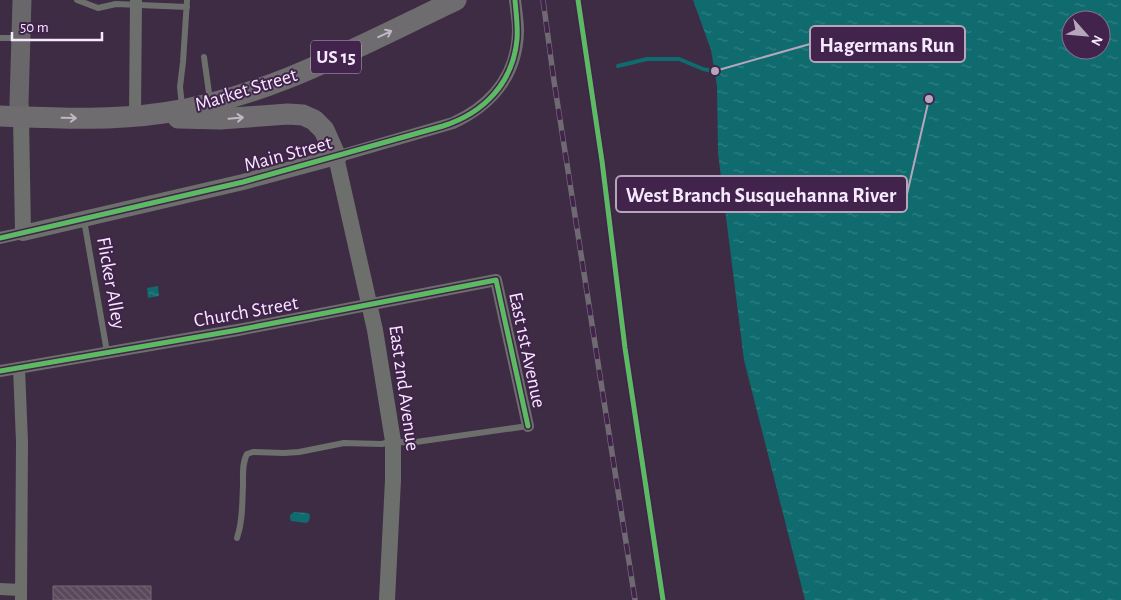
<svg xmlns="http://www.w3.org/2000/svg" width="1121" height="600" font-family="'Alegreya Sans',sans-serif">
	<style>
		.water { fill: url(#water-ripples); fill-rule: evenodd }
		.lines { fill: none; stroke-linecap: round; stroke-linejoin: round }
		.stream { stroke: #0f6b6e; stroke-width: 4 }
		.building { fill: url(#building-back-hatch); stroke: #786778 }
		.service { stroke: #6d6f6c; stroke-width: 6 }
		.minor { stroke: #6d6f6c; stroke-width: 12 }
		.tertiary { stroke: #6d6f6c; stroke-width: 16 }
		.secondary { stroke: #69676a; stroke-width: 19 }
		.trunk { stroke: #6f6c70; stroke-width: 21 }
		.rail-casing { stroke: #706873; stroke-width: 5.5 }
		.rail { stroke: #41234c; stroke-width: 4; stroke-dasharray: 11; stroke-linecap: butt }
		.cycleway-casing { stroke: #41234c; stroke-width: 8 }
		.cycleway { stroke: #5cba63; stroke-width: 5 }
		.oneway { stroke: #c0b6c5 }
		.labels { text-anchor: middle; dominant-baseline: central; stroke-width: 4; stroke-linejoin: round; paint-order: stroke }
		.shield { fill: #41234c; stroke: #c0adc8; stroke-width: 1 }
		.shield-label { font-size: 19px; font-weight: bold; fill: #f6e8fd }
		.street-label { font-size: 20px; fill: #f6e8fd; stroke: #41234c }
		.leader { fill: none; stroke: #b5a6bc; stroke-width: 2 }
		.callout-dot { fill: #b5a6bc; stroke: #41234c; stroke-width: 2 }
		.callout { fill: #41234c; stroke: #b5a6bc; stroke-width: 2 }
		.callout-label { font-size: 21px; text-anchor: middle; font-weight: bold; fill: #f6e8fd }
	</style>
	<defs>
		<pattern id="water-ripples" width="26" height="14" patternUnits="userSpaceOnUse" patternTransform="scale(1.25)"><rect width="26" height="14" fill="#0f6b6e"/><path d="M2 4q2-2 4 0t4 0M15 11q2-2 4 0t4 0" fill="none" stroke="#338084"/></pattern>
		<pattern id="building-back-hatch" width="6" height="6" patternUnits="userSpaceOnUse" patternTransform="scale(1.25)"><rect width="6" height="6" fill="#59495a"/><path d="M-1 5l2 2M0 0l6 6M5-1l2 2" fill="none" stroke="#716373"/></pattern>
	</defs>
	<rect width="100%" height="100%" fill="#3d2c43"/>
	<path class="water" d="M693,0H1121V600H805L744,360L718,153L717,86L711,50ZM1071,20H1101V50H1071Z
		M158,286L159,296L148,298L147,288Z
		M294,512L308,513L310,515L309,521L306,523L291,521L290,518V515Z"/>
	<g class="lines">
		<path class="stream" d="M618,66L647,59H679L703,69L718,72"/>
	</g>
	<path class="building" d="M53,586H151V600H53Z"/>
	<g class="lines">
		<path class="service" d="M77,0L98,8L116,4L187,7
			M0,38H19
			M204,57L210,100
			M182,106L180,87L183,62L187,0
			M84,220L107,352
			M237,538C243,521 242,503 243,486C243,475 242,463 247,454L253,452L284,453L299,452L344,443L382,444L393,441L409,443L528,426"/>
		<path class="minor" d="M135,116L136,0
			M336,157L453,123C492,105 517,75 518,31C518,20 516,10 515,0
			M0,238L23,233
			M19,368L22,442L21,600
			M0,371L238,330L496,280L528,426
			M0,589L21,590"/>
		<path class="tertiary" d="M21,117L23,233L243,182L336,157L375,330L393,441V480L387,600"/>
		<path class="secondary" d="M21,117L19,104L22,0"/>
		<path class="trunk" d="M0,116C54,118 109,121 163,113C267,98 363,44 456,0
			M178,118L220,119L288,114L303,115L314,120L324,130L336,157"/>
		<g class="rail-casing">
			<path id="rail" d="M543,0L554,81L635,600"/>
		</g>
		<use href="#rail" class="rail"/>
		<g class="cycleway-casing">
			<path id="cycleway" d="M578,0L602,161L625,348L663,600
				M0,238L243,182L443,126C484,113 513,83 517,39C518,26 516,13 515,0
				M0,371L238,330L496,280L528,426"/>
		</g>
		<use href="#cycleway" class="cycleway"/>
	</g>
	<defs><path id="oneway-shaft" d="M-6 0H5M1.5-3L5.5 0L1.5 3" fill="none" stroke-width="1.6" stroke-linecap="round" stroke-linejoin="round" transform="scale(1.25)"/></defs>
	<g class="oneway">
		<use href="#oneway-shaft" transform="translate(385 34) rotate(-25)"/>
		<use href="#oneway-shaft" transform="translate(69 118) rotate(1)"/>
		<use href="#oneway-shaft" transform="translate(236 118) rotate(-5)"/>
	</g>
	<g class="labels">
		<rect class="shield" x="311" y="40.5" width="50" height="33" rx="4"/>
		<g class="shield-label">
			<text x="336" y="57">US 15</text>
		</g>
		<g class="street-label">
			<text transform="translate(246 90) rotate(-17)">Market Street</text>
			<text transform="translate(288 154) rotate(-15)">Main Street</text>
			<text transform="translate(111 283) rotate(80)">Flicker Alley</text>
			<text transform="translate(246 312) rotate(-10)">Church Street</text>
			<text transform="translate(527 350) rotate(78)">East 1st Avenue</text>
			<text transform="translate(404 388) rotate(82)">East 2nd Avenue</text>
		</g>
	</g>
	<path class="leader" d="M715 71L810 44M929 99L907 194"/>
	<g class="callout-dot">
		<circle cx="715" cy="71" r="5"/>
		<circle cx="929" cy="99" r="5"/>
	</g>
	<g class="callout">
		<rect x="810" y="26" width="155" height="36" rx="5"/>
		<rect x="616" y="176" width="291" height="36" rx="5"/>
	</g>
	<g class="callout-label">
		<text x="887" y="52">Hagermans Run</text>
		<text x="761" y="202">West Branch Susquehanna River</text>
	</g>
	<g transform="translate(1086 35) rotate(117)"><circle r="24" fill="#41234c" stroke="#897293"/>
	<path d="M0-4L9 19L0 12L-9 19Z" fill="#b5a6bc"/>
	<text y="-8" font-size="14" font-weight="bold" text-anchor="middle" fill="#f6e8fd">N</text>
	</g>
	<path d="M12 32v8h90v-8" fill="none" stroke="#f6e8fd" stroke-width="2.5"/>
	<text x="20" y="32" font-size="15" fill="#f6e8fd" stroke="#41234c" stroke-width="4" paint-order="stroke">50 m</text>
</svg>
